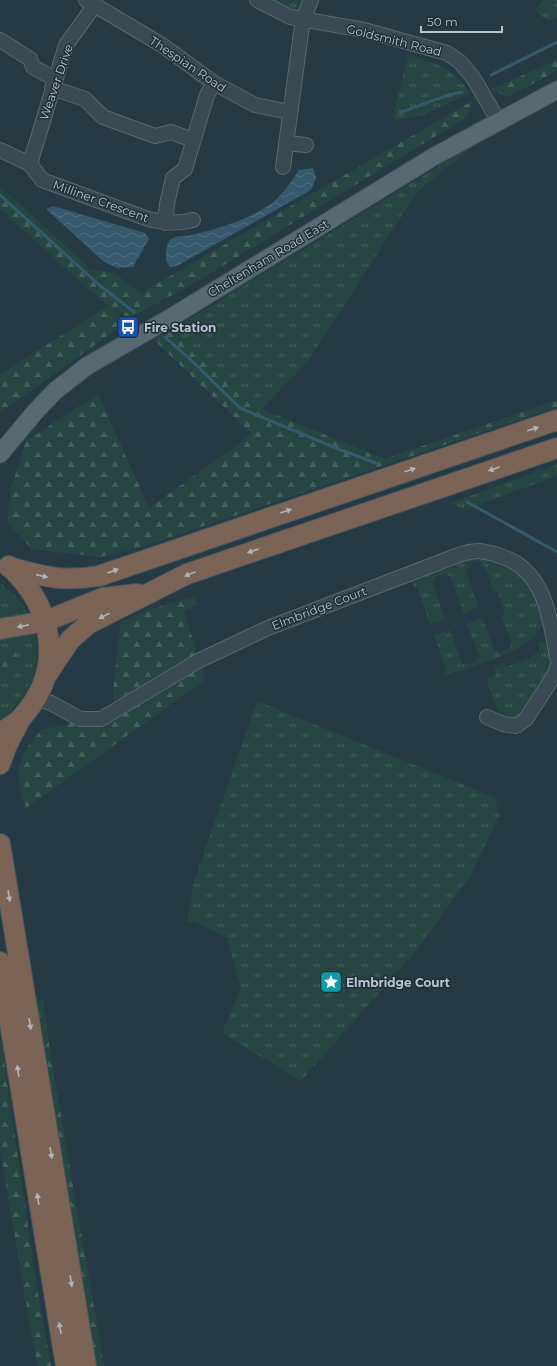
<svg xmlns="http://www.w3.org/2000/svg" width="557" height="1366" font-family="Montserrat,sans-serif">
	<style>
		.grass { fill: url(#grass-tufts) }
		.forest { fill: url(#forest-firs) }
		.water { fill: url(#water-waves) }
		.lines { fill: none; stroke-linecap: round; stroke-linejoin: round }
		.stream { stroke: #37596d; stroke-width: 3 }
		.minor-casing { stroke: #586871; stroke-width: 16 }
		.major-casing { stroke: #465660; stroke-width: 19 }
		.highway-casing { stroke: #44555e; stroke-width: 22 }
		.minor { stroke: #394a54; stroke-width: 14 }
		.major { stroke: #576a74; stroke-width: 17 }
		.highway { stroke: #7b6456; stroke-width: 20 }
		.oneway { fill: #aeb6bc }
		.labels { text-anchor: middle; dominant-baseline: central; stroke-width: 3; stroke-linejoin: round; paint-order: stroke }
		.street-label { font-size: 12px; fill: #b7c5ce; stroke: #1e2f3a }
		.poi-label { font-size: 12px; font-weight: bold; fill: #b7c5ce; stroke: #1e2f3a; text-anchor: start }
	</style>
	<defs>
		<pattern id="grass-tufts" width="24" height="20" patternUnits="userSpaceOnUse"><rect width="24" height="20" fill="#274642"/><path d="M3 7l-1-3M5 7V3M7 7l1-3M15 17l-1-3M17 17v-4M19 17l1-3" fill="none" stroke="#445f5c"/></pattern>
		<pattern id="forest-firs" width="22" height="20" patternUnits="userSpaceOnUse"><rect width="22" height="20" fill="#274642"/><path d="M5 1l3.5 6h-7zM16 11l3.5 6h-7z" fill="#445f5c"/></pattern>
		<pattern id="water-waves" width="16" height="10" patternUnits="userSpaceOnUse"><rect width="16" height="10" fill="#37596d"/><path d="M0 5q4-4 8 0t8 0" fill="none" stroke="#526f81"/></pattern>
	</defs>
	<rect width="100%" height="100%" fill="#253a45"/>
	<path class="grass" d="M277,0H304L300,13L275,3Z
		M544,0H557V16L549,22L535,10Z
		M408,54C435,63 454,68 470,93L424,115L396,120L393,117Z
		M487,135L417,192L308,361L262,409L170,331L415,181Z
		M557,464V476L465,510L451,503Z
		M473,559C487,560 499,562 512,568C527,576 547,607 543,624C542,628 537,633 534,636C513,657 474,665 446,675L444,670L446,669L434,635L450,630L462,664L465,663L466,665L478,661L477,659L480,657L467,624L483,618L494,651L498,650L499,653L511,648L510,646L512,645L502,616L505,614L497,591L494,592L483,563H481L479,560L467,564L468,568L465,569L479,607L464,613L450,575L448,576L446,573L434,577L435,580L432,582L446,620L430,624L417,587L414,588L412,580Z
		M0,583L18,598L31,617L0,622Z
		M35,631C41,672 30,694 0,722V683L18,662L15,648L0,649V636Z
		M539,641L548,643L553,661L550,667L521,718L517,721L501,718L486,679L496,675L494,667L503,663L506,667L529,659L539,651Z
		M257,701L494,797L500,815L470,876L416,951L301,1081L222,1033L241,988L227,938L194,921L187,923L193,884Z"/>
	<path class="forest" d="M557,60V71L508,97L491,89Z
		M472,101L467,117L198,281L129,318L110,308L128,321L0,413V375L107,306L0,209V186L90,269L114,273L141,293Z
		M170,331L262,409L384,459L557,400V407L142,547L100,557L32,549L7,522L11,487L26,441L98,394L149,508L252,434L154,340Z
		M194,597L197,605L184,611L205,680L26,808L21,795L18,768L29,745L41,730L117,711L113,698V690L121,621L161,606Z
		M15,648L18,662L0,683V649Z
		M43,999L51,1057L104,1366H94L34,1004Z
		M0,1033L36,1282L51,1366H37L0,1150Z"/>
	<path class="water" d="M313,168L316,178L311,190L177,266L170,267L166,261C166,254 165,246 170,240C176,234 188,237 196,234C221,228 247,220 269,205C281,197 291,182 299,170Z
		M53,206L145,233L149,239L133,267L118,268L104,262L46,209Z"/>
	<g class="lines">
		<path class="stream" d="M491,75L557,42
			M400,112C421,106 441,96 462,92
			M0,195L98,284L134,312
			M165,337L192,361L240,408L338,449L376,463
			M467,502L557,552"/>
		<g class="minor-casing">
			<path id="minor" d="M86,0L162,45L214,83L255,105L290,112
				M257,0L290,17L364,30L447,53L460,62L474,79L499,122
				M0,40L30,59L33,67L55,79
				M52,88L85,99L103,117L155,136L171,132L193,140
				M286,143L306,145
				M0,150L30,164L42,180L148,219C165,223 176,224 193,220
				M30,164L66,45L94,6
				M283,167L301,33L303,20L311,0
				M165,223L167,204L173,178L185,169L207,95L214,83
				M36,699L51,703L80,719H101L198,661L268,628L435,564C449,559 464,551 479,551C487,552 496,554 503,557C545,571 550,619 557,657
				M487,717L503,724L516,726L526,719L555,674L557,667"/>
		</g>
		<g class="major-casing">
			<path id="major" d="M0,454L35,412L55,391L87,366L170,318L433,157L557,90"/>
		</g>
		<g class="highway-casing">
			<path id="highway" d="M9,567C45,577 62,582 99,576L557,420
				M0,629L46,621L103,598L137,594
				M46,676L70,640L88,624L187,574L557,448
				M0,733C7,728 17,724 22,717C65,669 54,608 9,566
				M0,764L7,745L19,722
				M0,844L86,1366
				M0,962L66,1366"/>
		</g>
		<use href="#minor" class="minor"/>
		<use href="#major" class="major"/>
		<use href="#highway" class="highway"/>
	</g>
	<defs><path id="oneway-solid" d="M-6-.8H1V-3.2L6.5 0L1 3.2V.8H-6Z"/></defs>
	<g class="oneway">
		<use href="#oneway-solid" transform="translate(533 429) rotate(-18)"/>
		<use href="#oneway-solid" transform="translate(494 469) rotate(161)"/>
		<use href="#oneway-solid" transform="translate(410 470) rotate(-18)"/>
		<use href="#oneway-solid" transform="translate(286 511) rotate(-19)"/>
		<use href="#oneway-solid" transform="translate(253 551) rotate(161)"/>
		<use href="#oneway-solid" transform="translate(113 571) rotate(-20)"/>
		<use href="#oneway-solid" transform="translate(190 574) rotate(158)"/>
		<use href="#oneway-solid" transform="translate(42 576) rotate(13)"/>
		<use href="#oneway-solid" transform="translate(104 616) rotate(153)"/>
		<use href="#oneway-solid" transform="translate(23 626) rotate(168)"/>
		<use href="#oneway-solid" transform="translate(9 896) rotate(81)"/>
		<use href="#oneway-solid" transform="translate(30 1024) rotate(81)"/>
		<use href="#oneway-solid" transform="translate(18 1071) rotate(-99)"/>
		<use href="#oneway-solid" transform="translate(51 1153) rotate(81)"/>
		<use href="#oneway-solid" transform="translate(38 1199) rotate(-99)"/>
		<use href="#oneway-solid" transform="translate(71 1281) rotate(81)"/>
		<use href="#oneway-solid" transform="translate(60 1328) rotate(-100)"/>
	</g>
	<defs>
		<g id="bus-square" transform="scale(1.15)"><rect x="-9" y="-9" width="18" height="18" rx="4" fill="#1a4fb4" stroke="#1e2f3a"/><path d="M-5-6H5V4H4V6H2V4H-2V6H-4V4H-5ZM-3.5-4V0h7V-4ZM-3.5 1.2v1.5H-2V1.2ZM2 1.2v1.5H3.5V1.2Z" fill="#fff"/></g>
		<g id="sight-square" transform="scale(1.15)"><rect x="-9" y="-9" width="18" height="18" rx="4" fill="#0f9aa8" stroke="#1e2f3a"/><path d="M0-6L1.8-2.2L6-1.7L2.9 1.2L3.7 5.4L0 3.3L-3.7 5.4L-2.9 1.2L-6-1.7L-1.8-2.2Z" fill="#fff"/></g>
	</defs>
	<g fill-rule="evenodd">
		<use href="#bus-square" x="128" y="327"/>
		<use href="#sight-square" x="331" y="982"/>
	</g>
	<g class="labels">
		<g class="street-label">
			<text transform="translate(394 40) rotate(14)">Goldsmith Road</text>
			<text transform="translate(188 64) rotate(34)">Thespian Road</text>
			<text transform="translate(56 82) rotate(-71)">Weaver Drive</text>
			<text transform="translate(101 201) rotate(20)">Milliner Crescent</text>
			<text transform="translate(268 258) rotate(-31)">Cheltenham Road East</text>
			<text transform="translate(319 608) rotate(-21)">Elmbridge Court</text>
		</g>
		<g class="poi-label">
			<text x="144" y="327">Fire Station</text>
			<text x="346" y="982">Elmbridge Court</text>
		</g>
	</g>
	<path d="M421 26v6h81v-6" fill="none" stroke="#b7c5ce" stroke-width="2"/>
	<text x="427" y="26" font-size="12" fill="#b7c5ce" stroke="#1e2f3a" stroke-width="3" paint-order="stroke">50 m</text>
</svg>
